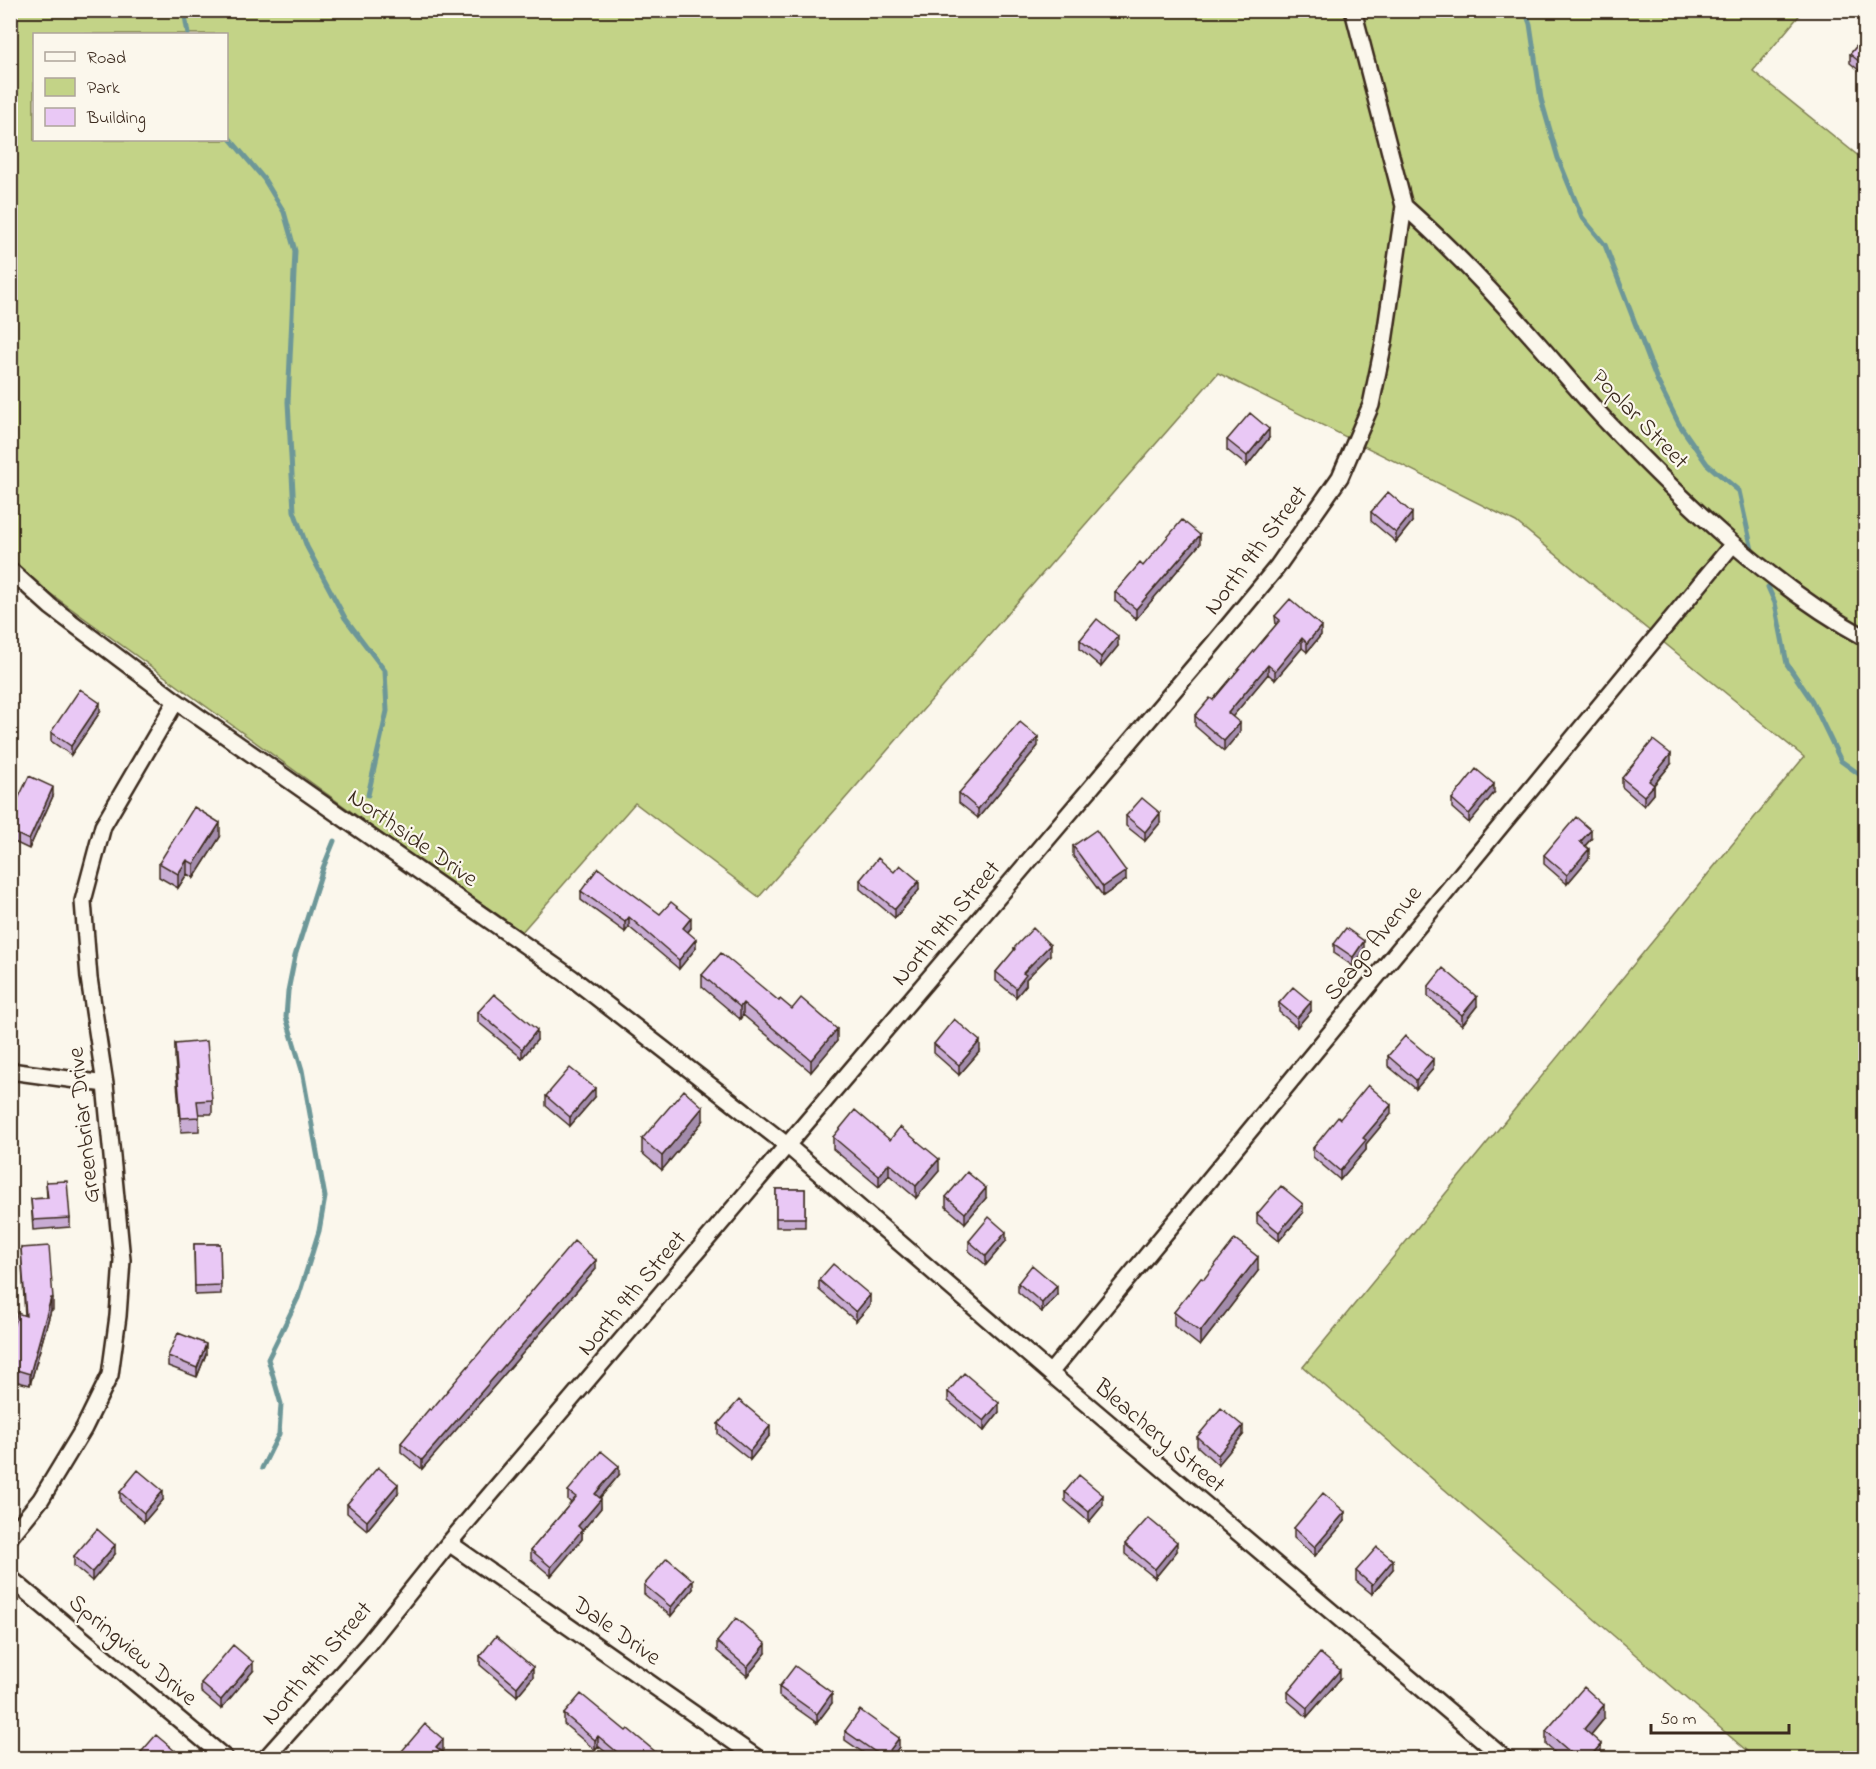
<svg xmlns="http://www.w3.org/2000/svg" width="1876" height="1769" font-family="'Indie Flower',sans-serif">
	<style>
		.green { fill: #c3d387; stroke: #7f7e52; stroke-width: 1.5; fill-rule: evenodd }
		.lines { fill: none; stroke-linecap: round; stroke-linejoin: round }
		.stream { stroke: #6d9798; stroke-width: 5 }
		.street-casing { stroke: #3b2a1e; stroke-width: 20 }
		.street { stroke: #fbf7ec; stroke-width: 15 }
		.wall { fill: #c8acd3; stroke: #3b2a1e; stroke-width: 1.5 }
		.shaded-wall { fill: #a38cac; stroke: #3b2a1e; stroke-width: 1.5 }
		.building { fill: #e9c8f5; stroke: #3b2a1e; stroke-width: 1.5 }
		.labels { text-anchor: middle; dominant-baseline: central; stroke-width: 4.5; stroke-linejoin: round; paint-order: stroke }
		.street-label { font-size: 24px; fill: #3b2a1e; stroke: #fbf7ec }
	</style>
	<rect width="100%" height="100%" fill="#fbf7ec"/>
	<filter id="ink" filterUnits="userSpaceOnUse"><feTurbulence type="fractalNoise" baseFrequency=".0167" numOctaves="2"/><feDisplacementMap in="SourceGraphic" scale="12" xChannelSelector="R" yChannelSelector="G"/><feConvolveMatrix kernelMatrix="1 2 1 2 8 2 1 2 1" color-interpolation-filters="sRGB"/></filter>
	<g filter="url(#ink)">
		<path class="green" d="M11,11H1803L1753,71L1866,162L1865,1758H1755L1303,1367L1804,757L1516,522L1218,373L759,897L635,803L520,934L11,565ZM34,34H226V140H34Z"/>
		<g class="lines">
			<path class="stream" d="M184,10L188,34
				M1525,10L1530,24L1541,99L1558,158L1582,217L1605,245L1657,380L1679,424L1707,464L1739,491L1752,550
				M226,134L264,179L284,212L295,251L288,402L294,511L307,547L345,618L385,671L387,711L368,795
				M1768,587L1775,603L1787,664L1812,701L1841,761L1866,779
				M262,1468L279,1434L281,1404L268,1359L298,1298L319,1231L325,1197L302,1070L286,1017L288,991L295,956L323,868L334,841"/>
			<g class="street-casing">
				<path id="street" d="M1404,206C1450,247 1493,292 1534,339C1559,367 1583,397 1609,424C1685,503 1769,585 1866,638
					M10,570L51,607L176,701L572,978L788,1146L1050,1373L1504,1758
					M10,1071L105,1084
					M1050,1373L1733,544
					M10,1537L41,1499L84,1428L110,1375L118,1316L122,1260L105,1084L89,978L83,901L103,826L176,701
					M449,1543L757,1758
					M10,1578L225,1758
					M266,1758L368,1644L449,1543L1214,643L1277,567L1340,477L1371,405L1384,342L1404,206L1353,10"/>
			</g>
			<use href="#street" class="street"/>
		</g>
		<path class="wall" d="M1866,35V76L1850,63V54Z
			M1269,438L1247,466L1227,450V440Z
			M1371,512L1412,522L1396,542L1371,521Z
			M1200,544L1136,619L1115,601V592L1143,566Z
			M1275,616L1321,635L1307,652L1302,648L1275,680L1268,674L1232,717L1240,732L1224,751L1195,726V716L1213,700L1276,625Z
			M1080,640L1118,646L1101,667L1080,649Z
			M100,712L71,755L51,741V732Z
			M1038,746L978,818L959,803V793Z
			M1671,764L1654,785V794L1644,806L1622,787V778Z
			M1494,793L1469,823L1452,808V799Z
			M53,796L29,849L10,840V816Z
			M1126,816L1160,823L1145,841L1126,826Z
			M220,837L194,878L187,874L178,888L159,877V863Z
			M1591,839L1585,846L1589,858L1567,884L1544,864V855Z
			M1073,846L1126,880L1103,896L1073,856Z
			M894,872L919,890L895,918L860,889V880Z
			M581,891L660,914L691,928L688,932L696,948L679,969L629,927L625,932L581,900Z
			M1334,944L1364,951L1353,966L1334,953Z
			M1014,948L1050,955L1026,979V985L1016,997L996,981V972L1014,951Z
			M702,975L779,1001L792,1009L837,1041L811,1072L743,1015L740,1019L702,987Z
			M1428,987L1477,1006L1462,1025L1428,996Z
			M1279,1003L1311,1011L1297,1027L1279,1012Z
			M478,1012L537,1040L522,1058L478,1022Z
			M175,1044L212,1100V1114H199V1131L181,1132L175,1058Z
			M934,1044L980,1051L959,1075L934,1053Z
			M1388,1056L1433,1069L1416,1089L1388,1066Z
			M546,1096L595,1097L570,1126L546,1106Z
			M1391,1114L1366,1144V1150L1340,1180L1313,1157V1148L1340,1119Z
			M703,1121L662,1170L642,1153V1139Z
			M833,1137L890,1140L939,1171L916,1198L889,1175L879,1187L833,1149Z
			M46,1182L70,1218V1227L33,1230L31,1199L47,1198Z
			M776,1189H805V1227H776Z
			M946,1197L986,1198L965,1223L946,1207Z
			M1303,1213L1279,1241L1257,1223V1214Z
			M969,1241H1006L986,1265L969,1251Z
			M194,1244H220L221,1294L195,1295Z
			M21,1248L53,1298V1310H51L30,1385L10,1380V1338L25,1316Z
			M596,1269L422,1469L401,1452V1443L431,1410Z
			M1258,1271L1200,1346L1174,1326V1312L1204,1279Z
			M819,1280L870,1305L856,1321L819,1290Z
			M1018,1283L1057,1295L1042,1312L1018,1292Z
			M206,1354L197,1377L168,1366V1356Z
			M948,1392L999,1412L984,1431L948,1401Z
			M718,1424L770,1435L750,1460L718,1434Z
			M1243,1435L1218,1465L1197,1446V1437Z
			M619,1475L600,1498L601,1508L582,1531V1539L551,1576L531,1559V1550L571,1503L568,1500V1491Z
			M120,1492L163,1500L144,1522L120,1501Z
			M1065,1492L1103,1505L1089,1522L1065,1501Z
			M398,1493L367,1530L347,1513V1504Z
			M1345,1521L1315,1556L1294,1538V1528Z
			M1125,1544L1177,1551L1155,1578L1125,1554Z
			M115,1554L92,1581L74,1566V1556Z
			M1393,1569L1372,1594L1356,1581V1571Z
			M644,1585L693,1589L671,1616L644,1594Z
			M717,1642L766,1653L747,1676L717,1651Z
			M480,1656L533,1677L517,1696L480,1665Z
			M253,1671L221,1709L201,1692V1683Z
			M1340,1679L1307,1717L1288,1701V1692Z
			M779,1687L832,1703L817,1723L779,1696Z
			M564,1714L626,1731L663,1758H613L598,1746L595,1750L564,1724Z
			M1604,1719L1591,1735L1601,1758H1561L1546,1745V1731Z
			M845,1731L899,1747L891,1758H871L845,1740Z"/>
		<path class="shaded-wall" d="M1269,429V438L1247,466V456Z
			M1412,513V522L1396,542V533Z
			M1200,535V544L1136,619V609Z
			M1321,626V635L1307,652V643Z
			M1118,636V646L1101,667V657Z
			M1302,638V648L1275,680V671Z
			M1268,665V674L1228,722V713Z
			M100,703V712L71,755V746Z
			M1240,723V732L1224,751V741Z
			M1038,737V746L978,818V809Z
			M1671,754V764L1649,790V781Z
			M1494,784V793L1469,823V814Z
			M1654,785V794L1644,806V796Z
			M53,787V796L29,849V840Z
			M1160,813V823L1145,841V832Z
			M220,823V837L194,878V864Z
			M1591,830V839L1580,851V842Z
			M1589,849V858L1567,884V875Z
			M187,860V874L178,888V874Z
			M1126,871V880L1103,896V887Z
			M15,880V889L10,900V890Z
			M919,881V890L895,918V909Z
			M629,917V927L625,932V922Z
			M691,918V928L683,937V928Z
			M696,939V948L679,969V960Z
			M1364,941V951L1353,966V957Z
			M1050,945V955L1026,979V985L1016,997V988L1023,973Z
			M1477,997V1006L1462,1025V1015Z
			M1311,1002V1011L1297,1027V1018Z
			M743,1003V1015L740,1019V1007Z
			M837,1029V1041L811,1072V1060Z
			M537,1030V1040L522,1058V1049Z
			M980,1041V1051L959,1075V1065Z
			M1433,1059V1069L1416,1089V1080Z
			M595,1088V1097L570,1126V1117Z
			M1391,1105V1114L1366,1144V1150L1340,1180V1171L1363,1138Z
			M703,1107V1121L662,1170V1156Z
			M939,1159V1171L916,1198V1186Z
			M889,1163V1175L879,1187V1176Z
			M986,1188V1198L965,1223V1213Z
			M1303,1204V1213L1279,1241V1232Z
			M1006,1232V1241L986,1265V1256Z
			M1258,1257V1271L1200,1346V1332Z
			M596,1260V1269L422,1469V1460Z
			M1057,1286V1295L1042,1312V1303Z
			M870,1295V1305L856,1321V1312Z
			M51,1298V1310L30,1385V1374Z
			M206,1344V1354L197,1377V1368Z
			M999,1403V1412L984,1431V1421Z
			M770,1426V1435L750,1460V1451Z
			M1243,1426V1435L1218,1465V1455Z
			M619,1466V1475L595,1503V1494Z
			M398,1484V1493L367,1530V1521Z
			M163,1491V1500L144,1522V1513Z
			M1103,1495V1505L1089,1522V1512Z
			M601,1499V1508L582,1531V1539L551,1576V1567L578,1526Z
			M1345,1512V1521L1315,1556V1547Z
			M1177,1542V1551L1155,1578V1569Z
			M115,1545V1554L92,1581V1572Z
			M1393,1560V1569L1372,1594V1585Z
			M693,1580V1589L671,1616V1607Z
			M766,1644V1653L747,1676V1667Z
			M253,1662V1671L221,1709V1700Z
			M533,1667V1677L517,1696V1687Z
			M1340,1670V1679L1307,1717V1708Z
			M832,1693V1703L817,1723V1714Z
			M1604,1705V1719L1584,1743V1729Z
			M598,1736V1746L595,1750V1740Z
			M899,1738V1747L891,1758H884Z
			M443,1739V1753L436,1747Z
			M1601,1744V1758H1589Z
			M175,1751V1758H169Z"/>
		<path class="building" d="M1866,35V67L1850,54Z
			M1250,413L1269,429L1247,456L1227,440Z
			M1388,492L1412,513L1396,533L1371,512Z
			M1182,520L1200,535L1136,609L1115,592L1140,563L1143,566Z
			M1290,599L1321,626L1307,643L1302,638L1275,671L1268,665L1228,713L1240,723L1224,741L1195,716L1210,698L1213,700L1280,620L1275,616Z
			M1097,619L1118,636L1101,657L1080,640Z
			M80,689L100,703L71,746L51,732Z
			M1020,722L1038,737L978,809L959,793Z
			M1653,740L1671,754L1649,781L1654,785L1644,796L1622,778Z
			M1476,769L1494,784L1469,814L1452,799Z
			M29,776L53,787L29,840L10,831V816Z
			M1142,798L1160,813L1145,832L1126,816Z
			M194,807L220,823L194,864L187,860L178,874L159,863Z
			M1576,817L1591,830L1580,842L1589,849L1567,875L1544,855Z
			M1096,830L1126,871L1103,887L1073,846Z
			M878,858L894,872L900,865L919,881L895,909L860,880Z
			M598,868L660,914L671,902L691,918L683,928L696,939L679,960L629,917L625,922L581,891Z
			M10,878L15,880L10,890Z
			M1033,928L1050,945L1023,973L1026,975L1016,988L996,972L1015,949L1014,948Z
			M1346,928L1364,941L1353,957L1334,944Z
			M721,953L779,1001L780,999L792,1009L801,998L837,1029L811,1060L743,1003L740,1007L702,975Z
			M1443,968L1477,997L1462,1015L1428,987Z
			M1293,987L1311,1002L1297,1018L1279,1003Z
			M494,994L537,1030L522,1049L478,1012Z
			M954,1019L980,1041L959,1065L934,1044Z
			M1405,1036L1433,1059L1416,1080L1388,1056Z
			M207,1041L212,1100L197,1101L199,1117L181,1118L175,1044Z
			M570,1068L595,1088L570,1117L546,1096Z
			M1368,1085L1391,1105L1363,1138L1366,1140L1340,1171L1313,1148L1338,1117L1340,1119Z
			M684,1090L703,1107L662,1156L642,1139Z
			M855,1110L890,1140L900,1127L939,1159L916,1186L889,1163L879,1176L833,1137Z
			M967,1172L986,1188L965,1213L946,1197Z
			M67,1181L70,1218L33,1220L31,1199L48,1198L46,1182Z
			M1281,1186L1303,1204L1279,1232L1257,1214Z
			M776,1189H805V1218H776Z
			M989,1217L1006,1232L986,1256L969,1241Z
			M1235,1239L1258,1257L1200,1332L1174,1312L1201,1278L1204,1279Z
			M574,1241L596,1260L422,1460L401,1443L429,1409L431,1410Z
			M194,1244H220L221,1285L195,1286Z
			M49,1246L53,1298H51L30,1374L10,1368V1338L17,1313L26,1316L21,1248Z
			M833,1264L870,1295L856,1312L819,1280Z
			M1032,1265L1057,1286L1042,1303L1018,1283Z
			M178,1333L206,1344L197,1368L168,1356Z
			M964,1373L999,1403L984,1421L948,1392Z
			M739,1400L770,1426L750,1451L718,1424Z
			M1221,1408L1243,1426L1218,1455L1197,1437Z
			M601,1451L619,1466L595,1494L601,1499L578,1526L582,1530L551,1567L531,1550L576,1497L568,1491Z
			M378,1467L398,1484L367,1521L347,1504Z
			M138,1470L163,1491L144,1513L120,1492Z
			M1079,1475L1103,1495L1089,1512L1065,1492Z
			M1323,1493L1345,1512L1315,1547L1294,1528Z
			M1148,1518L1177,1542L1155,1569L1125,1544Z
			M97,1529L115,1545L92,1572L74,1556Z
			M1377,1547L1393,1560L1372,1585L1356,1571Z
			M667,1558L693,1580L671,1607L644,1585Z
			M736,1618L766,1644L747,1667L717,1642Z
			M496,1636L533,1667L517,1687L480,1656Z
			M233,1645L253,1662L221,1700L201,1683Z
			M1320,1653L1340,1670L1307,1708L1288,1692Z
			M795,1666L832,1693L817,1714L779,1687Z
			M1584,1687L1604,1705L1584,1729L1601,1744L1589,1758H1577L1546,1731Z
			M581,1694L626,1731L628,1729L663,1758H624L598,1736L595,1740L564,1714Z
			M860,1710L899,1738L884,1758L845,1731Z
			M425,1724L443,1739L436,1747L450,1758H396Z
			M156,1735L175,1751L169,1758H136Z"/>
	</g>
	<g class="labels">
		<g class="street-label">
			<text transform="translate(1639 420) rotate(46)">Poplar Street</text>
			<text transform="translate(1257 551) rotate(-53)">North 9th Street</text>
			<text transform="translate(412 839) rotate(35)">Northside Drive</text>
			<text transform="translate(947 924) rotate(-50)">North 9th Street</text>
			<text transform="translate(1374 944) rotate(-51)">Seago Avenue</text>
			<text transform="translate(85 1125) rotate(-96)">Greenbriar Drive</text>
			<text transform="translate(633 1294) rotate(-50)">North 9th Street</text>
			<text transform="translate(1159 1437) rotate(40)">Bleachery Street</text>
			<text transform="translate(616 1632) rotate(35)">Dale Drive</text>
			<text transform="translate(132 1651) rotate(40)">Springview Drive</text>
			<text transform="translate(318 1664) rotate(-49)">North 9th Street</text>
		</g>
	</g>
	<rect width="1876" height="1769" fill="none" stroke="#fbf7ec" stroke-width="36"/>
	<rect x="18" y="18" width="1840" height="1733" fill="none" stroke="#3b2a1e" stroke-width="2" filter="url(#ink)"/>
	<rect x="33" y="33" width="195" height="108" fill="#fbf7ec" stroke="#aea59a" stroke-width="1.5"/>
	<rect x="45" y="52" width="30" height="9" fill="#fbf7ec" stroke="#aea59a" stroke-width="1.5"/>
	<text x="87" y="63" font-size="18" fill="#3b2a1e">Road</text>
	<rect x="45" y="78" width="30" height="18" fill="#c3d387" stroke="#aea59a" stroke-width="1.5"/>
	<text x="87" y="93" font-size="18" fill="#3b2a1e">Park</text>
	<rect x="45" y="108" width="30" height="18" fill="#e9c8f5" stroke="#aea59a" stroke-width="1.5"/>
	<text x="87" y="123" font-size="18" fill="#3b2a1e">Building</text>
	<path d="M1651 1724v9h138v-9" fill="none" stroke="#3b2a1e" stroke-width="3"/>
	<text x="1660" y="1724" font-size="18" fill="#3b2a1e" stroke="#fbf7ec" stroke-width="4.5" paint-order="stroke">50 m</text>
</svg>
